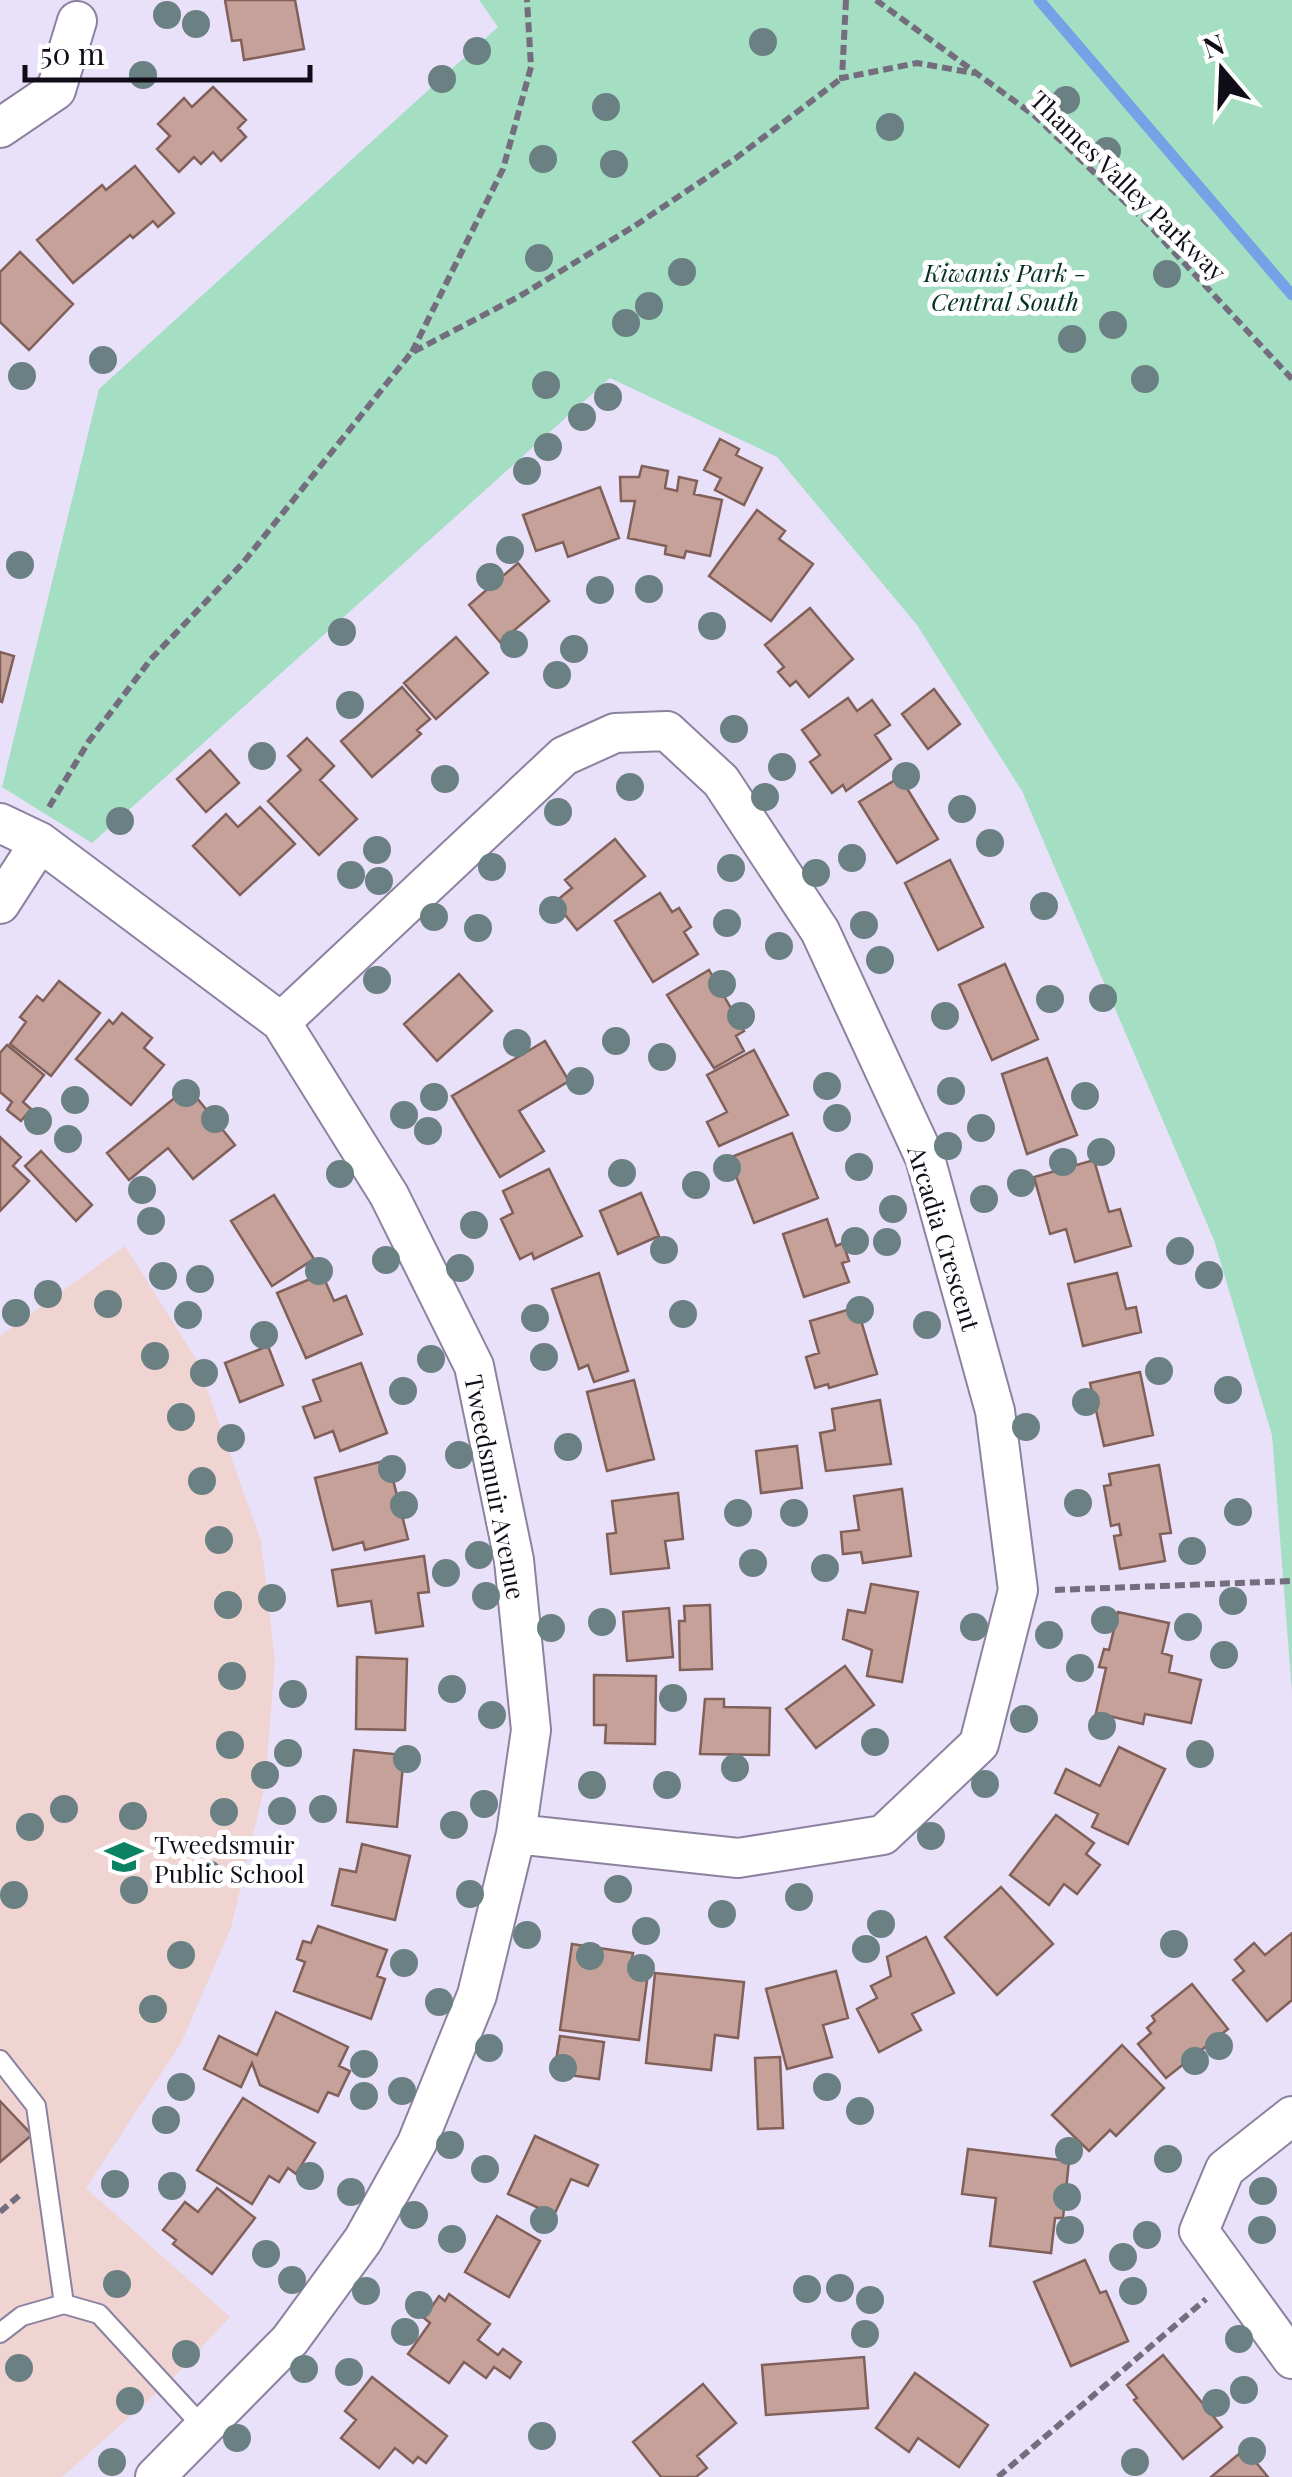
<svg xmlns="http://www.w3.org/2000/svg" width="1292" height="2477" font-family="'Playfair Display',serif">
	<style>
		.education { fill: #efd4d2 }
		.green { fill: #a4dec3 }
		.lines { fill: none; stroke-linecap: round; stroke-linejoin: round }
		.stream { stroke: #75a2e7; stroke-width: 11 }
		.building { fill: #c5a199; stroke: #816059; stroke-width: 2.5 }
		.lane-casing { stroke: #8c829f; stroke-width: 22 }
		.street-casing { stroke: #8c829f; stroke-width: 42 }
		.path { stroke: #736d7e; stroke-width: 6; stroke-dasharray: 10 5; stroke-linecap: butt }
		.lane { stroke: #fff; stroke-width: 18 }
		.street { stroke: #fff; stroke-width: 38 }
		.tree { fill: #6a8083 }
		.labels { text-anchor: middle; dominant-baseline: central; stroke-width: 10; stroke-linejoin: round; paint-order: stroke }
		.street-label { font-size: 25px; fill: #110d18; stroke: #fff }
		.park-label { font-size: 25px; font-style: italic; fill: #033222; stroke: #fff }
		.poi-label { font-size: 25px; fill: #110d18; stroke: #fff; text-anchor: start }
	</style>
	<rect width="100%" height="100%" fill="#e9e0fa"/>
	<path class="education" d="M125,1246L196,1359L261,1541L275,1661L265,1785L231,1928L181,2043L86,2188L230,2317L170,2381L62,2477H0V1336Z"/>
	<path class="green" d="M479,0H1292V1692L1272,1435L1214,1240L1022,791L917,625L777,457L610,378L92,843L2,787L99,389L498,27Z"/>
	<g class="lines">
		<path class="stream" d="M1039,0L1292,295"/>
	</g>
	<path class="building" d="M225,0H295L304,49L244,60L241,40L232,41Z
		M213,87L246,120L238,128L246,137L221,161L213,152L201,164L194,157L179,172L157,149L170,136L158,124L184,98L192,107Z
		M135,166L174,213L158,227L153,221L133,238L130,235L73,283L37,240L102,185L106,190Z
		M20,252L73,304L29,350L0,322V272Z
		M720,439L739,449L736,455L762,468L744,505L715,490L721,478L704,470Z
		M642,466L668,471L665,488L677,491L679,477L697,481L694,494L722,500L710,556L686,551L684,558L665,554L666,546L628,538L635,501H621L620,477H639Z
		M600,487L619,538L568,557L563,542L536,551L523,515Z
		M757,510L785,531L779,539L813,564L771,621L709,576Z
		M518,563L549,601L500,642L469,605Z
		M810,608L853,659L809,697L796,681L790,686L778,672L784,667L765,645Z
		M456,637L488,673L436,719L404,683Z
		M0,652L14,656L2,702L0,701Z
		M402,687L430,719L417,730L421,734L372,777L341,741Z
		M934,689L960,724L928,749L902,714Z
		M848,698L857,711L872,700L890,725L875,735L891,759L846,791L843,785L832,793L810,762L820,755L802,730Z
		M307,738L334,766L320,780L357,819L319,855L268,801L301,770L288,756Z
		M210,750L239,783L206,812L177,779Z
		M900,777L938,839L897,863L859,802Z
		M260,807L295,844L240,895L193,846L226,814L238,827Z
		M615,839L645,876L577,930L555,902L572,888L565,880Z
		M950,860L983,927L938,950L905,883Z
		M660,893L672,912L679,908L691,927L684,932L698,954L653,982L615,921Z
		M1005,964L1038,1039L992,1060L959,985Z
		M709,970L744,1031L736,1036L744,1051L714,1068L667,995Z
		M459,974L492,1011L437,1061L404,1024Z
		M59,981L100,1013L51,1076L10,1044L26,1022L20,1017L37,996L43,1001Z
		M122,1013L152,1038L144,1048L164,1065L131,1105L76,1059L109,1020L113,1024Z
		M545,1041L569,1081L519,1111L544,1151L500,1177L452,1096Z
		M7,1045L44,1075L23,1102L31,1109L21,1121L7,1110L12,1102L0,1092V1053Z
		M754,1050L788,1115L719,1146L707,1122L727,1112L707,1075Z
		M1047,1058L1077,1135L1027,1154L1002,1074Z
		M188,1087L235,1145L193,1179L168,1148L129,1180L107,1153Z
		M792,1133L818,1198L754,1223L729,1158Z
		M0,1137L21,1157L13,1166L29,1181L0,1211Z
		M41,1151L92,1205L76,1221L25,1166Z
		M1094,1160L1109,1212L1120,1209L1131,1246L1075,1262L1066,1229L1050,1234L1034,1177Z
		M549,1169L582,1236L534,1259L532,1253L520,1259L501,1219L513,1213L503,1191Z
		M641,1193L659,1236L618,1254L600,1211Z
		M274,1195L314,1259L272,1286L231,1221Z
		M827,1219L836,1246L843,1243L849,1261L842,1263L849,1282L804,1297L783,1234Z
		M599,1273L628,1371L594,1382L588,1365L579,1369L552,1289Z
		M1117,1273L1126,1309L1136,1307L1141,1332L1083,1346L1068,1284Z
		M322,1274L334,1301L346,1296L362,1334L306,1358L277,1293Z
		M857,1307L877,1374L829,1388L828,1384L815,1388L806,1357L819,1353L810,1321Z
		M268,1346L283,1385L240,1402L225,1363Z
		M361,1363L387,1433L340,1451L333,1431L315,1438L303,1407L321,1401L313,1380Z
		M1140,1372L1153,1435L1104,1446L1090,1383Z
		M634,1380L654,1459L607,1471L587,1392Z
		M880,1400L891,1464L826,1471L820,1433L835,1430L832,1409Z
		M797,1446L802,1488L761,1493L756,1451Z
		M388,1460L408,1539L365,1550L363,1542L333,1550L315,1478Z
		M1159,1465L1171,1533L1160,1534L1165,1561L1120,1569L1114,1536L1121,1535L1119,1524L1111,1526L1104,1486L1111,1485L1109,1474Z
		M902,1489L911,1556L863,1563L861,1552L843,1554L841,1532L859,1530L854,1496Z
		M678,1493L683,1539L665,1541L669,1568L611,1574L607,1534L616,1533L612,1501Z
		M424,1556L429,1592L418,1593L423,1626L376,1633L371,1601L338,1606L332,1570Z
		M871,1584L918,1592L902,1682L867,1676L872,1650L843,1639L848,1610L865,1613Z
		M710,1605L712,1669L680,1670L679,1621H685L684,1606Z
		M669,1608L673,1657L627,1661L623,1612Z
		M1118,1612L1169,1623L1162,1653L1172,1656L1169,1672L1201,1680L1191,1723L1145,1714L1143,1724L1096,1713L1106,1668L1099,1667L1104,1649L1109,1650Z
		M357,1657L407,1659L405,1730L356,1729Z
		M845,1666L874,1705L816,1748L786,1709Z
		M594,1675L656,1676L655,1744L605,1743L606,1725H594Z
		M705,1699H724V1707L770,1708L769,1755L700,1754Z
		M1119,1747L1165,1769L1128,1844L1092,1827L1098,1814L1055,1793L1066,1769L1100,1786Z
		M354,1750L404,1755L397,1827L347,1822Z
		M1056,1815L1094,1843L1086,1854L1100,1865L1077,1894L1064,1884L1049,1905L1010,1875Z
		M362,1844L410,1856L395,1920L332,1905L340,1869L356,1872Z
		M1001,1887L1053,1944L997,1995L945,1937Z
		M318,1926L387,1950L377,1976L385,1979L371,2019L294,1991L305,1962L297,1959L303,1941L311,1943Z
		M1292,1933V2000L1267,2021L1233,1980L1244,1971L1235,1960L1254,1943L1265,1955Z
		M926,1937L954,1993L912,2014L921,2030L879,2052L857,2009L877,1998L871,1986L891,1976L887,1957Z
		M572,1944L633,1953L631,1964L649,1966L639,2040L560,2030Z
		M836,1971L848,2018L823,2025L832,2057L787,2069L766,1989Z
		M655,1973L744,1982L738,2038L715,2035L711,2070L646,2063Z
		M1192,1984L1228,2029L1166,2078L1138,2044L1151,2033L1147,2028L1155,2021L1152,2016Z
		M276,2012L348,2047L339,2066L350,2071L338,2096L328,2092L318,2112L260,2085L252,2063L241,2087L204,2069L219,2036L257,2055Z
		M560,2036L604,2042L599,2079L554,2073Z
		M1122,2045L1164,2088L1116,2136L1110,2130L1089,2151L1052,2115Z
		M780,2057L783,2128L758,2129L755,2058Z
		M243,2098L315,2143L296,2174L288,2168L279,2182L269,2176L252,2204L197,2170Z
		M0,2101L32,2135L0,2162Z
		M535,2136L598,2165L588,2186L571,2179L554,2215L508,2194Z
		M968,2149L1069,2161L1063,2218H1055L1051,2253L990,2246L996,2198L962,2194Z
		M217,2188L255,2218L212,2274L173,2244L176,2240L163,2230L185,2202L198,2212Z
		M497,2216L540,2241L509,2297L465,2272Z
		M1085,2260L1100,2293L1106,2291L1128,2341L1071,2366L1034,2282Z
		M449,2294L490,2324L478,2340L498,2355L503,2349L521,2362L510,2378L494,2367L486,2378L464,2362L449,2383L408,2354L430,2323L424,2318L439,2296L445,2301Z
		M1163,2355L1222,2427L1183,2459L1134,2400L1137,2398L1127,2385Z
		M864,2357L868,2408L766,2415L762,2365Z
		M915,2373L988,2425L959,2467L918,2438L909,2452L876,2428Z
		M372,2377L447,2436L426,2463L418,2457L413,2463L395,2448L379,2468L341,2438L356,2420L345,2411Z
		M703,2384L736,2423L697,2456L707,2468L696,2477H661L633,2442Z
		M1245,2449L1268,2477H1211Z"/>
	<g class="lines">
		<g class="lane-casing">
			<path id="lane" d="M0,2060L36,2106L64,2304
				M0,2333L22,2316L64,2304L99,2314L204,2428"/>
		</g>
		<g class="street-casing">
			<path id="street" d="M0,128L56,90L77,21
				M0,823L40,842L281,1022L389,1195L474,1366L514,1560L531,1730L516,1834L477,1995L417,2143L363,2240L290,2340L155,2477
				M0,904L40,842
				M281,1022L564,756L615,733L667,731L721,781L820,931L925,1158L995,1411L1018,1590L979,1744L883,1835L738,1858L516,1834
				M1292,2116L1225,2169L1199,2231L1292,2359"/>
		</g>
		<path class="path" d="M846,0L842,78L917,63L974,73
			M876,0L1035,116L1147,223L1292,379
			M412,352L503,169L531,67L527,0
			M49,807L89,741L151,659L242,564L411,353L520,296L633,227L736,158L842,78
			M1055,1590L1292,1581
			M0,2212L22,2193
			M998,2477L1206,2299"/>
		<use href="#lane" class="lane"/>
		<use href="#street" class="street"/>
	</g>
	<g class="tree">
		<circle cx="167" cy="15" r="14"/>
		<circle cx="196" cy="24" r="14"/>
		<circle cx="763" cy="42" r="14"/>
		<circle cx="477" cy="51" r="14"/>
		<circle cx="143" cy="75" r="14"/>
		<circle cx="442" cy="79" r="14"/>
		<circle cx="1066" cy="100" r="14"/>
		<circle cx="606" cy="107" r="14"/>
		<circle cx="890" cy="127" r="14"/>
		<circle cx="1107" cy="151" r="14"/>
		<circle cx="543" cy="159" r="14"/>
		<circle cx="614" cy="164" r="14"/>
		<circle cx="539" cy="258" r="14"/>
		<circle cx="682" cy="272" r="14"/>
		<circle cx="1167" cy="274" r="14"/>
		<circle cx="649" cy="306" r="14"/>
		<circle cx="626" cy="323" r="14"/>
		<circle cx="1113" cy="325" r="14"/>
		<circle cx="1072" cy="339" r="14"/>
		<circle cx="103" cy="360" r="14"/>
		<circle cx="22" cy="376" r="14"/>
		<circle cx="1145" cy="379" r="14"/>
		<circle cx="546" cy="385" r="14"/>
		<circle cx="608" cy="397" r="14"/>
		<circle cx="582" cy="417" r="14"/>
		<circle cx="548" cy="447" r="14"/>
		<circle cx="527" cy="471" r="14"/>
		<circle cx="510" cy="550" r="14"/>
		<circle cx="20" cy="565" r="14"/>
		<circle cx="490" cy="577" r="14"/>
		<circle cx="649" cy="589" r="14"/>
		<circle cx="600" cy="590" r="14"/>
		<circle cx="712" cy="626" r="14"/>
		<circle cx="342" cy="632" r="14"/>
		<circle cx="514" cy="644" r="14"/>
		<circle cx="574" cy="649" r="14"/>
		<circle cx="557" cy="675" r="14"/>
		<circle cx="350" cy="705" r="14"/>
		<circle cx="734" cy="729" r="14"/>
		<circle cx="262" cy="756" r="14"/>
		<circle cx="782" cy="767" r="14"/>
		<circle cx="906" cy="776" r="14"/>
		<circle cx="445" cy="779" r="14"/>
		<circle cx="630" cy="787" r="14"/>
		<circle cx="765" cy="797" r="14"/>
		<circle cx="962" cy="809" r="14"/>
		<circle cx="558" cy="812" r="14"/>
		<circle cx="120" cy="821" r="14"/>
		<circle cx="990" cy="843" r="14"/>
		<circle cx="377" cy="850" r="14"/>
		<circle cx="852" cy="858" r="14"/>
		<circle cx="492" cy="867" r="14"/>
		<circle cx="731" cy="868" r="14"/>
		<circle cx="816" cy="873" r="14"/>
		<circle cx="351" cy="875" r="14"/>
		<circle cx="379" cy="881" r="14"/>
		<circle cx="1044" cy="906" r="14"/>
		<circle cx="553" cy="910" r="14"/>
		<circle cx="434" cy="917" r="14"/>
		<circle cx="727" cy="923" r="14"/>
		<circle cx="864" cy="925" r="14"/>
		<circle cx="478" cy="928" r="14"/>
		<circle cx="779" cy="946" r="14"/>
		<circle cx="880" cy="960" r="14"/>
		<circle cx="377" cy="980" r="14"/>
		<circle cx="722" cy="984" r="14"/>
		<circle cx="1103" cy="998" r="14"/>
		<circle cx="1050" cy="999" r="14"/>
		<circle cx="741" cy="1016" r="14"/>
		<circle cx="945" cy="1016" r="14"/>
		<circle cx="616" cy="1041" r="14"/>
		<circle cx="517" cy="1043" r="14"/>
		<circle cx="662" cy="1057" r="14"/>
		<circle cx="580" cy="1081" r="14"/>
		<circle cx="827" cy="1086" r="14"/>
		<circle cx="951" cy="1091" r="14"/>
		<circle cx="186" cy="1093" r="14"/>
		<circle cx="1085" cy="1096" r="14"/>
		<circle cx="434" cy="1097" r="14"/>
		<circle cx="75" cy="1100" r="14"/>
		<circle cx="404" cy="1115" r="14"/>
		<circle cx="837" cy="1118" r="14"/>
		<circle cx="215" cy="1119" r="14"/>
		<circle cx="38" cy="1121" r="14"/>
		<circle cx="981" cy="1128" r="14"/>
		<circle cx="428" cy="1131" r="14"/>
		<circle cx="68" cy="1139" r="14"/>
		<circle cx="948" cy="1146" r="14"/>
		<circle cx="1101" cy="1152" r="14"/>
		<circle cx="1063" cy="1162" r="14"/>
		<circle cx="859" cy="1167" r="14"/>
		<circle cx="727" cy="1168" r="14"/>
		<circle cx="622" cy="1173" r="14"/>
		<circle cx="340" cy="1174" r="14"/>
		<circle cx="1021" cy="1183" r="14"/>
		<circle cx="696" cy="1185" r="14"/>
		<circle cx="142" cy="1190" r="14"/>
		<circle cx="984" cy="1199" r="14"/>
		<circle cx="893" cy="1209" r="14"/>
		<circle cx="151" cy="1221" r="14"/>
		<circle cx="474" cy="1225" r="14"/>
		<circle cx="855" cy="1241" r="14"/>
		<circle cx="887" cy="1242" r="14"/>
		<circle cx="664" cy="1250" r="14"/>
		<circle cx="1180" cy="1251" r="14"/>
		<circle cx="386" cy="1260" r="14"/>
		<circle cx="460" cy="1268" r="14"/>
		<circle cx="319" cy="1271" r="14"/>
		<circle cx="1209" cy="1275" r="14"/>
		<circle cx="163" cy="1276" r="14"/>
		<circle cx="200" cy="1279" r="14"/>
		<circle cx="48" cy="1294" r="14"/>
		<circle cx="108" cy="1304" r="14"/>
		<circle cx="860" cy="1310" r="14"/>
		<circle cx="16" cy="1313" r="14"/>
		<circle cx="683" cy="1314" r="14"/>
		<circle cx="188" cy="1315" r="14"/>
		<circle cx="535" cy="1318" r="14"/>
		<circle cx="927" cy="1325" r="14"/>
		<circle cx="264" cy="1335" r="14"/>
		<circle cx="155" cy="1356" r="14"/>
		<circle cx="544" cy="1357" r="14"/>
		<circle cx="431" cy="1359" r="14"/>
		<circle cx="1159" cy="1371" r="14"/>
		<circle cx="204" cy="1373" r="14"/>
		<circle cx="1228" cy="1390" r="14"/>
		<circle cx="403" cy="1391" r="14"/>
		<circle cx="1086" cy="1402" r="14"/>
		<circle cx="181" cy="1417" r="14"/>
		<circle cx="1026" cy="1427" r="14"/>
		<circle cx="231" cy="1438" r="14"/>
		<circle cx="568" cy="1447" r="14"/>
		<circle cx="459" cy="1455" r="14"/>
		<circle cx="392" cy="1469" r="14"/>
		<circle cx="202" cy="1481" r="14"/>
		<circle cx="1078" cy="1503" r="14"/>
		<circle cx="404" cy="1505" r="14"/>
		<circle cx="1238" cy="1512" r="14"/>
		<circle cx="738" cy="1513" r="14"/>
		<circle cx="794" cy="1513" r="14"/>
		<circle cx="219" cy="1540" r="14"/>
		<circle cx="1192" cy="1551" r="14"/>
		<circle cx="479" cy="1555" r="14"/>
		<circle cx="753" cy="1563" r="14"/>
		<circle cx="825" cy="1568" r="14"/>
		<circle cx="446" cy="1573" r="14"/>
		<circle cx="486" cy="1596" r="14"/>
		<circle cx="272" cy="1598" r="14"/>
		<circle cx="1233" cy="1601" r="14"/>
		<circle cx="228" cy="1605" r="14"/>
		<circle cx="1105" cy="1620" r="14"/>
		<circle cx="602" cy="1622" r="14"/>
		<circle cx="974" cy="1627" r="14"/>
		<circle cx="1188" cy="1627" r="14"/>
		<circle cx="551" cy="1628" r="14"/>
		<circle cx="1049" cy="1635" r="14"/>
		<circle cx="1224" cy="1655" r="14"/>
		<circle cx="1080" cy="1668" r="14"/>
		<circle cx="232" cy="1676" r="14"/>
		<circle cx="452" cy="1689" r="14"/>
		<circle cx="293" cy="1694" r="14"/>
		<circle cx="673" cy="1698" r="14"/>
		<circle cx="492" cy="1715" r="14"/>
		<circle cx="1024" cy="1719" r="14"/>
		<circle cx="1102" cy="1726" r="14"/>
		<circle cx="875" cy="1742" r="14"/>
		<circle cx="230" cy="1745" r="14"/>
		<circle cx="288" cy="1753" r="14"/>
		<circle cx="1200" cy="1754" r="14"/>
		<circle cx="407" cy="1759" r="14"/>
		<circle cx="735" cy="1768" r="14"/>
		<circle cx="265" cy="1775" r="14"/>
		<circle cx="985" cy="1784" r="14"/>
		<circle cx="592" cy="1785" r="14"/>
		<circle cx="667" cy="1785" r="14"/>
		<circle cx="484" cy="1804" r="14"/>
		<circle cx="64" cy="1809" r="14"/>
		<circle cx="323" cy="1809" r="14"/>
		<circle cx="282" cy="1811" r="14"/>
		<circle cx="224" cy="1812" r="14"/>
		<circle cx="133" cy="1816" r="14"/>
		<circle cx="454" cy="1825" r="14"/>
		<circle cx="30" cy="1827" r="14"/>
		<circle cx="931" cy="1836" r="14"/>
		<circle cx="208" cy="1874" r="14"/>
		<circle cx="618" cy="1889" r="14"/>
		<circle cx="134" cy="1890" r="14"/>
		<circle cx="470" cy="1894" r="14"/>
		<circle cx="14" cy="1895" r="14"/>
		<circle cx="799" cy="1897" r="14"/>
		<circle cx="722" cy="1914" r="14"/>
		<circle cx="881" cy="1924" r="14"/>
		<circle cx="646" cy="1931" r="14"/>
		<circle cx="527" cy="1935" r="14"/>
		<circle cx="1174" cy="1944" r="14"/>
		<circle cx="866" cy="1949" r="14"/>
		<circle cx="181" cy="1955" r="14"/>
		<circle cx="590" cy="1956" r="14"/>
		<circle cx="404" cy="1963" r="14"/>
		<circle cx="641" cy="1968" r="14"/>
		<circle cx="439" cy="2002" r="14"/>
		<circle cx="153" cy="2009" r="14"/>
		<circle cx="1219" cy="2046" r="14"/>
		<circle cx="489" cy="2048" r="14"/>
		<circle cx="1195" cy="2061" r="14"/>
		<circle cx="364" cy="2064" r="14"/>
		<circle cx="563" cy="2068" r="14"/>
		<circle cx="181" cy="2087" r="14"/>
		<circle cx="827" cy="2087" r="14"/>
		<circle cx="402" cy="2091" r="14"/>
		<circle cx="364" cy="2096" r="14"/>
		<circle cx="860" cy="2111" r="14"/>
		<circle cx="166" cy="2120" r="14"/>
		<circle cx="450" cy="2145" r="14"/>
		<circle cx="1069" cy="2151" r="14"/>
		<circle cx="1168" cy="2159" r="14"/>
		<circle cx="485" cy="2169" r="14"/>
		<circle cx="310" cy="2176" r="14"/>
		<circle cx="115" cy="2184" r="14"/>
		<circle cx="172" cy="2186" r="14"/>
		<circle cx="1263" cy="2191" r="14"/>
		<circle cx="351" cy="2192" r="14"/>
		<circle cx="1067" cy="2197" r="14"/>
		<circle cx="414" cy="2215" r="14"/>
		<circle cx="544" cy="2220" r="14"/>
		<circle cx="1070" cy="2230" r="14"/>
		<circle cx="1262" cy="2230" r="14"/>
		<circle cx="1147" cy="2235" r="14"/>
		<circle cx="452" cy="2239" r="14"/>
		<circle cx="266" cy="2254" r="14"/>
		<circle cx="1123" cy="2257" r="14"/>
		<circle cx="292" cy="2280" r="14"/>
		<circle cx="117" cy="2284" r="14"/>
		<circle cx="840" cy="2288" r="14"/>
		<circle cx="807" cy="2289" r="14"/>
		<circle cx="366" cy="2291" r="14"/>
		<circle cx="1133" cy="2291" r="14"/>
		<circle cx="870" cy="2300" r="14"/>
		<circle cx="419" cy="2305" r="14"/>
		<circle cx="405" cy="2332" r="14"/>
		<circle cx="865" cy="2334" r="14"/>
		<circle cx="1239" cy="2339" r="14"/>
		<circle cx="186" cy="2354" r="14"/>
		<circle cx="19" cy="2368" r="14"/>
		<circle cx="304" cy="2369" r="14"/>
		<circle cx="349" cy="2372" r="14"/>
		<circle cx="1244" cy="2390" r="14"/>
		<circle cx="130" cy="2401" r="14"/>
		<circle cx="1216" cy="2403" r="14"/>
		<circle cx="542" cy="2436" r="14"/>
		<circle cx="237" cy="2438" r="14"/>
		<circle cx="1252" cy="2451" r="14"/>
		<circle cx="112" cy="2462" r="14"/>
		<circle cx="1135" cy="2462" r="14"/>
	</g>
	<defs>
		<g id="school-bare" transform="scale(3)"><path d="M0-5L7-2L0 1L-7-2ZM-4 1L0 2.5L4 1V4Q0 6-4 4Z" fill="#0b8362" stroke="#fff" stroke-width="2.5" paint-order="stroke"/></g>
	</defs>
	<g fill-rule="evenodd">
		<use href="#school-bare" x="124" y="1857"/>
	</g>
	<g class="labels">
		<g class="street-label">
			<text transform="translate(1129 185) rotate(44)">Thames Valley Parkway</text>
			<text transform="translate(945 1238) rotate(73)">Arcadia Crescent</text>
			<text transform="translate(496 1487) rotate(79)">Tweedsmuir Avenue</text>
		</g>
		<g class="park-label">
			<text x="1005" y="271">Kiwanis Park -<tspan x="1005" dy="29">Central South</tspan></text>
		</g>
		<g class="poi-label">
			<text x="154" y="1843">Tweedsmuir<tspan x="154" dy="29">Public School</tspan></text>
		</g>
	</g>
	<g transform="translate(1222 70) rotate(341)" stroke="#ffffff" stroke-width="8" paint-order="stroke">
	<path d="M0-8L18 38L0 25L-18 38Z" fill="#110d18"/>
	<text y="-15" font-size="28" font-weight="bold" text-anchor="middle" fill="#110d18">N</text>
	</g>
	<path d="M25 65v15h285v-15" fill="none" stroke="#110d18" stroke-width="5"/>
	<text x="40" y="65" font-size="30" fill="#110d18" stroke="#ffffff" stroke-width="8" paint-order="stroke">50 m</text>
</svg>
